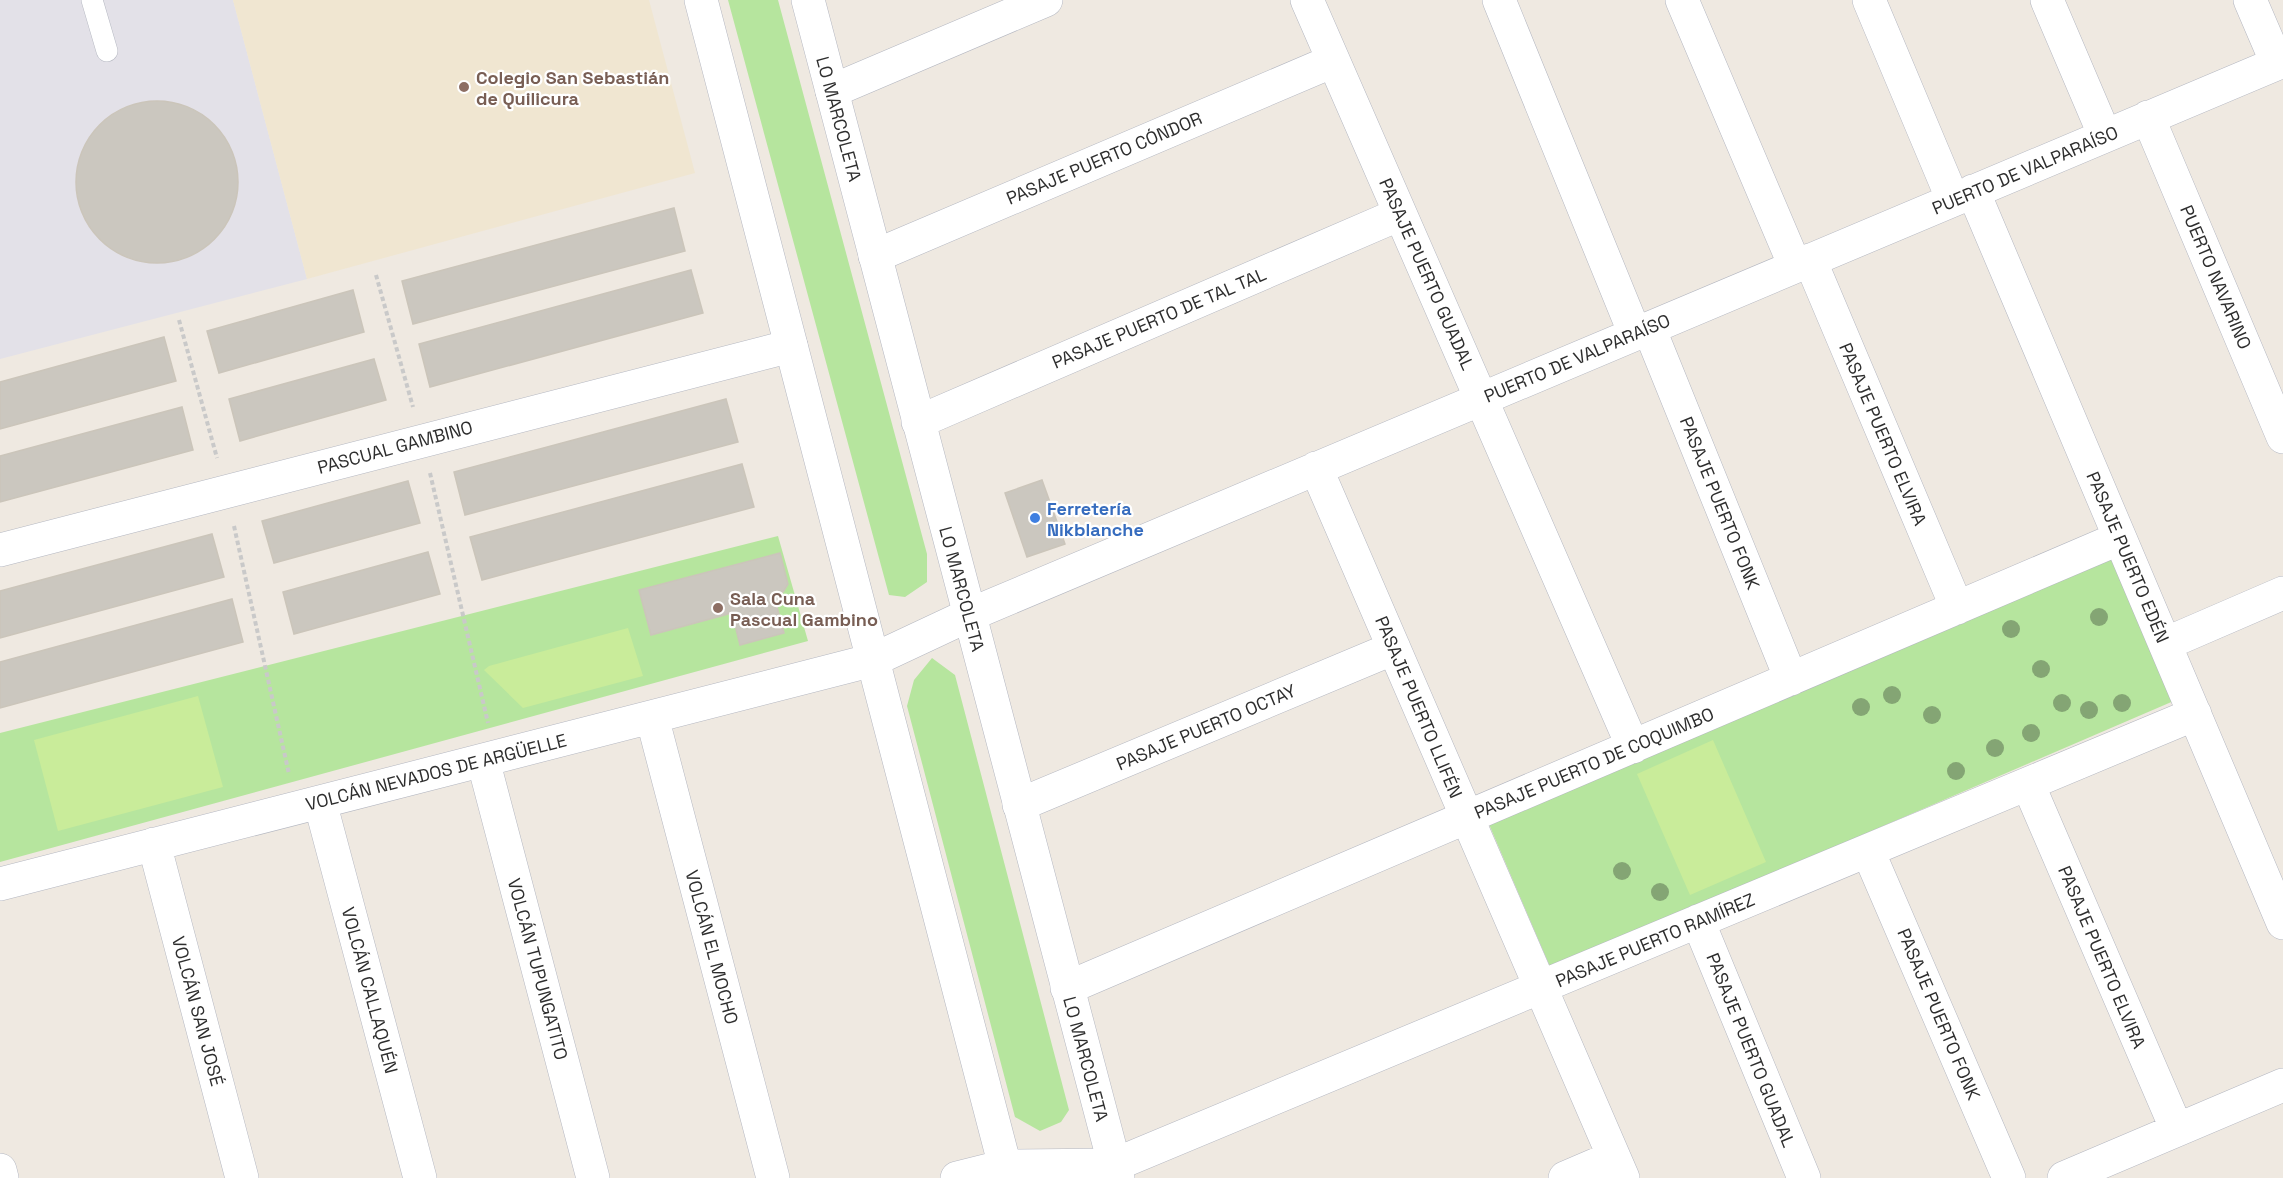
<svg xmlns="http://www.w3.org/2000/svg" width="2283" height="1178" font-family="'Space Grotesk',sans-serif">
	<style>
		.industrial { fill: #e3e1e8 }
		.education { fill: #f0e6d1 }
		.green { fill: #b6e59e }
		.pitch { fill: #c9ec9a }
		.building { fill: #cbc7bf; stroke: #cbc5ba; stroke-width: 1.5 }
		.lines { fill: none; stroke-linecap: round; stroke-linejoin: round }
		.lane-casing { stroke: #b4b7c1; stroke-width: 22 }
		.street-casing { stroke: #b4b7c1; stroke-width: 34 }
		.secondary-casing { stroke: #b4b7c1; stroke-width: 34 }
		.path { stroke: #c9c9c9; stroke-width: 4; stroke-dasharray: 4.5 3; stroke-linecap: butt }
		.lane { stroke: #fff; stroke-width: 21 }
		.street { stroke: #fff; stroke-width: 33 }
		.secondary { stroke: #fff; stroke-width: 33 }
		.tree { fill: #84a574 }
		.education-dot { fill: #8d6e63; stroke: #fff; stroke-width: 2 }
		.shop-dot { fill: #3f7fe0; stroke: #fff; stroke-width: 2 }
		.labels { text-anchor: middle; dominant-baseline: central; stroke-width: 4.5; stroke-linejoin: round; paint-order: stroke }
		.education-label { font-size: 18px; font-weight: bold; fill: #785e54; stroke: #fff; text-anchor: start }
		.street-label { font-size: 18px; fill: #2e2e2e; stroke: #fff }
		.shop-label { font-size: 18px; font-weight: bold; fill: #366cbe; stroke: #fff; text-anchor: start }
	</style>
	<rect width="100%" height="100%" fill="#efe9e1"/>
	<path class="industrial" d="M0,0H233L307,279L0,359Z"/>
	<path class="education" d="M233,0H649L695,173L307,279Z"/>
	<path class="green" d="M728,0H778L927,554V582L905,597L889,595Z
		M778,536L808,641L0,862V733Z
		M2113,553L2176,700L1551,969L1488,822Z
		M932,658L955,675L1069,1110L1061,1122L1040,1131L1015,1117L907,706L914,680Z"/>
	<path class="pitch" d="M628,628L643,676L523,708L484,670L489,666Z
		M198,696L223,787L58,831L34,740Z
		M1713,740L1766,862L1690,895L1637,774Z"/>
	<path class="building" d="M76 182a81 81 0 1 1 162 0a81 81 0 1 1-162 0Z
		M674,208L685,251L413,324L402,281Z
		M691,270L703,313L430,387L419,344Z
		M353,290L364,332L219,373L207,331Z
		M164,337L176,381L0,429V382Z
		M374,359L386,400L240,441L229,399Z
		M726,399L738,442L465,515L454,472Z
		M182,407L193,450L0,502V456Z
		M742,464L754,507L482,580L470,537Z
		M1042,480L1065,544L1027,557L1005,493Z
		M408,481L420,523L274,563L262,521Z
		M212,534L224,577L0,638V591Z
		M428,552L440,594L294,634L283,592Z
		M780,553L788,584L776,603L784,633L740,645L732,613L651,635L639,590Z
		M232,599L243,642L0,708V662Z"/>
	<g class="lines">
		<g class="lane-casing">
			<path id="lane" d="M92,0L107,51"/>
		</g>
		<g class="street-casing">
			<path id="street" d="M1307,0L1633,747
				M1499,0L1635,334
				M1682,0L1795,266
				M1869,0L1953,200
				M2047,0L2105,136
				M2250,0L2277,63
				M832,91L1046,0
				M2148,117L2283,437
				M1973,191L2283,923
				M875,256L1333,61
				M1810,260L1957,608
				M1649,328L1791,679
				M918,422L1400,214
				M1316,468L1623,1178
				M0,550L791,346
				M2165,644L2283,593
				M652,717L773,1178
				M483,760L593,1178
				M2028,784L2177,1130
				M320,802L420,1178
				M1019,805L1394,648
				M154,844L242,1178
				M1868,851L2009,1178
				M0,884L873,660L969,615L2283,61
				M1698,921L1804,1178
				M1067,988L2120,538
				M957,1178L1005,1166L1114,1165L2195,714
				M1565,1178L1614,1157
				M2064,1178L2283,1085"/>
		</g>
		<g class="secondary-casing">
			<path id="secondary" d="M701,0L1008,1178
				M808,0L1118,1178
				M0,1170L2,1178"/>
		</g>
		<path class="path" d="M376,275L413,407
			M179,320L217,458
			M430,473L488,723
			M234,526L289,774"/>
		<use href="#lane" class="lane"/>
		<use href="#street" class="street"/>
		<use href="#secondary" class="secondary"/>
	</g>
	<g class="tree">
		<circle cx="2099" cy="617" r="9"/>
		<circle cx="2011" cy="629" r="9"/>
		<circle cx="2041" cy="669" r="9"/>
		<circle cx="1892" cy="695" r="9"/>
		<circle cx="2062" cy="703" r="9"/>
		<circle cx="2122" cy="703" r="9"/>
		<circle cx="1861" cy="707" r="9"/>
		<circle cx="2089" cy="710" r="9"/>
		<circle cx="1932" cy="715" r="9"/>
		<circle cx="2031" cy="733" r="9"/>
		<circle cx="1995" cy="748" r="9"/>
		<circle cx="1956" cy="771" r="9"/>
		<circle cx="1622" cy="871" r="9"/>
		<circle cx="1660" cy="892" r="9"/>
	</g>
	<g class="education-dot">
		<circle cx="464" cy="87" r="6"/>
		<circle cx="718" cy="608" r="6"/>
	</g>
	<circle class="shop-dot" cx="1035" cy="518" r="6"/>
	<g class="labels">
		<g class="education-label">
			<text x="476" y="77">Colegio San Sebastián<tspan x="476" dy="21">de Quilicura</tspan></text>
			<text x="730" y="598">Sala Cuna<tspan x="730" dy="21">Pascual Gambino</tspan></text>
		</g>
		<g class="street-label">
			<text transform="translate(839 119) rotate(75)">LO MARCOLETA</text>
			<text transform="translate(1104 158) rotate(-23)">PASAJE PUERTO CÓNDOR</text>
			<text transform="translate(2025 170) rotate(-23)">PUERTO DE VALPARAÍSO</text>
			<text transform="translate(1427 274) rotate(66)">PASAJE PUERTO GUADAL</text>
			<text transform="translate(2216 277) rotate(67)">PUERTO NAVARINO</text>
			<text transform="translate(1159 318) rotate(-23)">PASAJE PUERTO DE TAL TAL</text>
			<text transform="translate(1577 358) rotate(-23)">PUERTO DE VALPARAÍSO</text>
			<text transform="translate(1883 434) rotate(67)">PASAJE PUERTO ELVIRA</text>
			<text transform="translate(395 447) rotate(-15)">PASCUAL GAMBINO</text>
			<text transform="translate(1720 503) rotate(68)">PASAJE PUERTO FONK</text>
			<text transform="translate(2128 557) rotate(67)">PASAJE PUERTO EDÉN</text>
			<text transform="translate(962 589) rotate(75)">LO MARCOLETA</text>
			<text transform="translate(1419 707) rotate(67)">PASAJE PUERTO LLIFÉN</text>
			<text transform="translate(1206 727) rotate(-23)">PASAJE PUERTO OCTAY</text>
			<text transform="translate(1594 763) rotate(-23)">PASAJE PUERTO DE COQUIMBO</text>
			<text transform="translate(436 772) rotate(-14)">VOLCÁN NEVADOS DE ARGÜELLE</text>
			<text transform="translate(1655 940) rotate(-23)">PASAJE PUERTO RAMÍREZ</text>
			<text transform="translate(712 947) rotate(75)">VOLCÁN EL MOCHO</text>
			<text transform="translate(2102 957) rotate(67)">PASAJE PUERTO ELVIRA</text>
			<text transform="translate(538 969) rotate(75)">VOLCÁN TUPUNGATITO</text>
			<text transform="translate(370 990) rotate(75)">VOLCÁN CALLAQUÉN</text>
			<text transform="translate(198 1011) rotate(75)">VOLCÁN SAN JOSÉ</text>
			<text transform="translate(1939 1014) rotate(67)">PASAJE PUERTO FONK</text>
			<text transform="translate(1751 1050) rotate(68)">PASAJE PUERTO GUADAL</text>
			<text transform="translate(1086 1059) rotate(75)">LO MARCOLETA</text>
		</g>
		<g class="shop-label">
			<text x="1047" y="508">Ferretería<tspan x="1047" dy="21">Nikblanche</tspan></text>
		</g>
	</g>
</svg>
